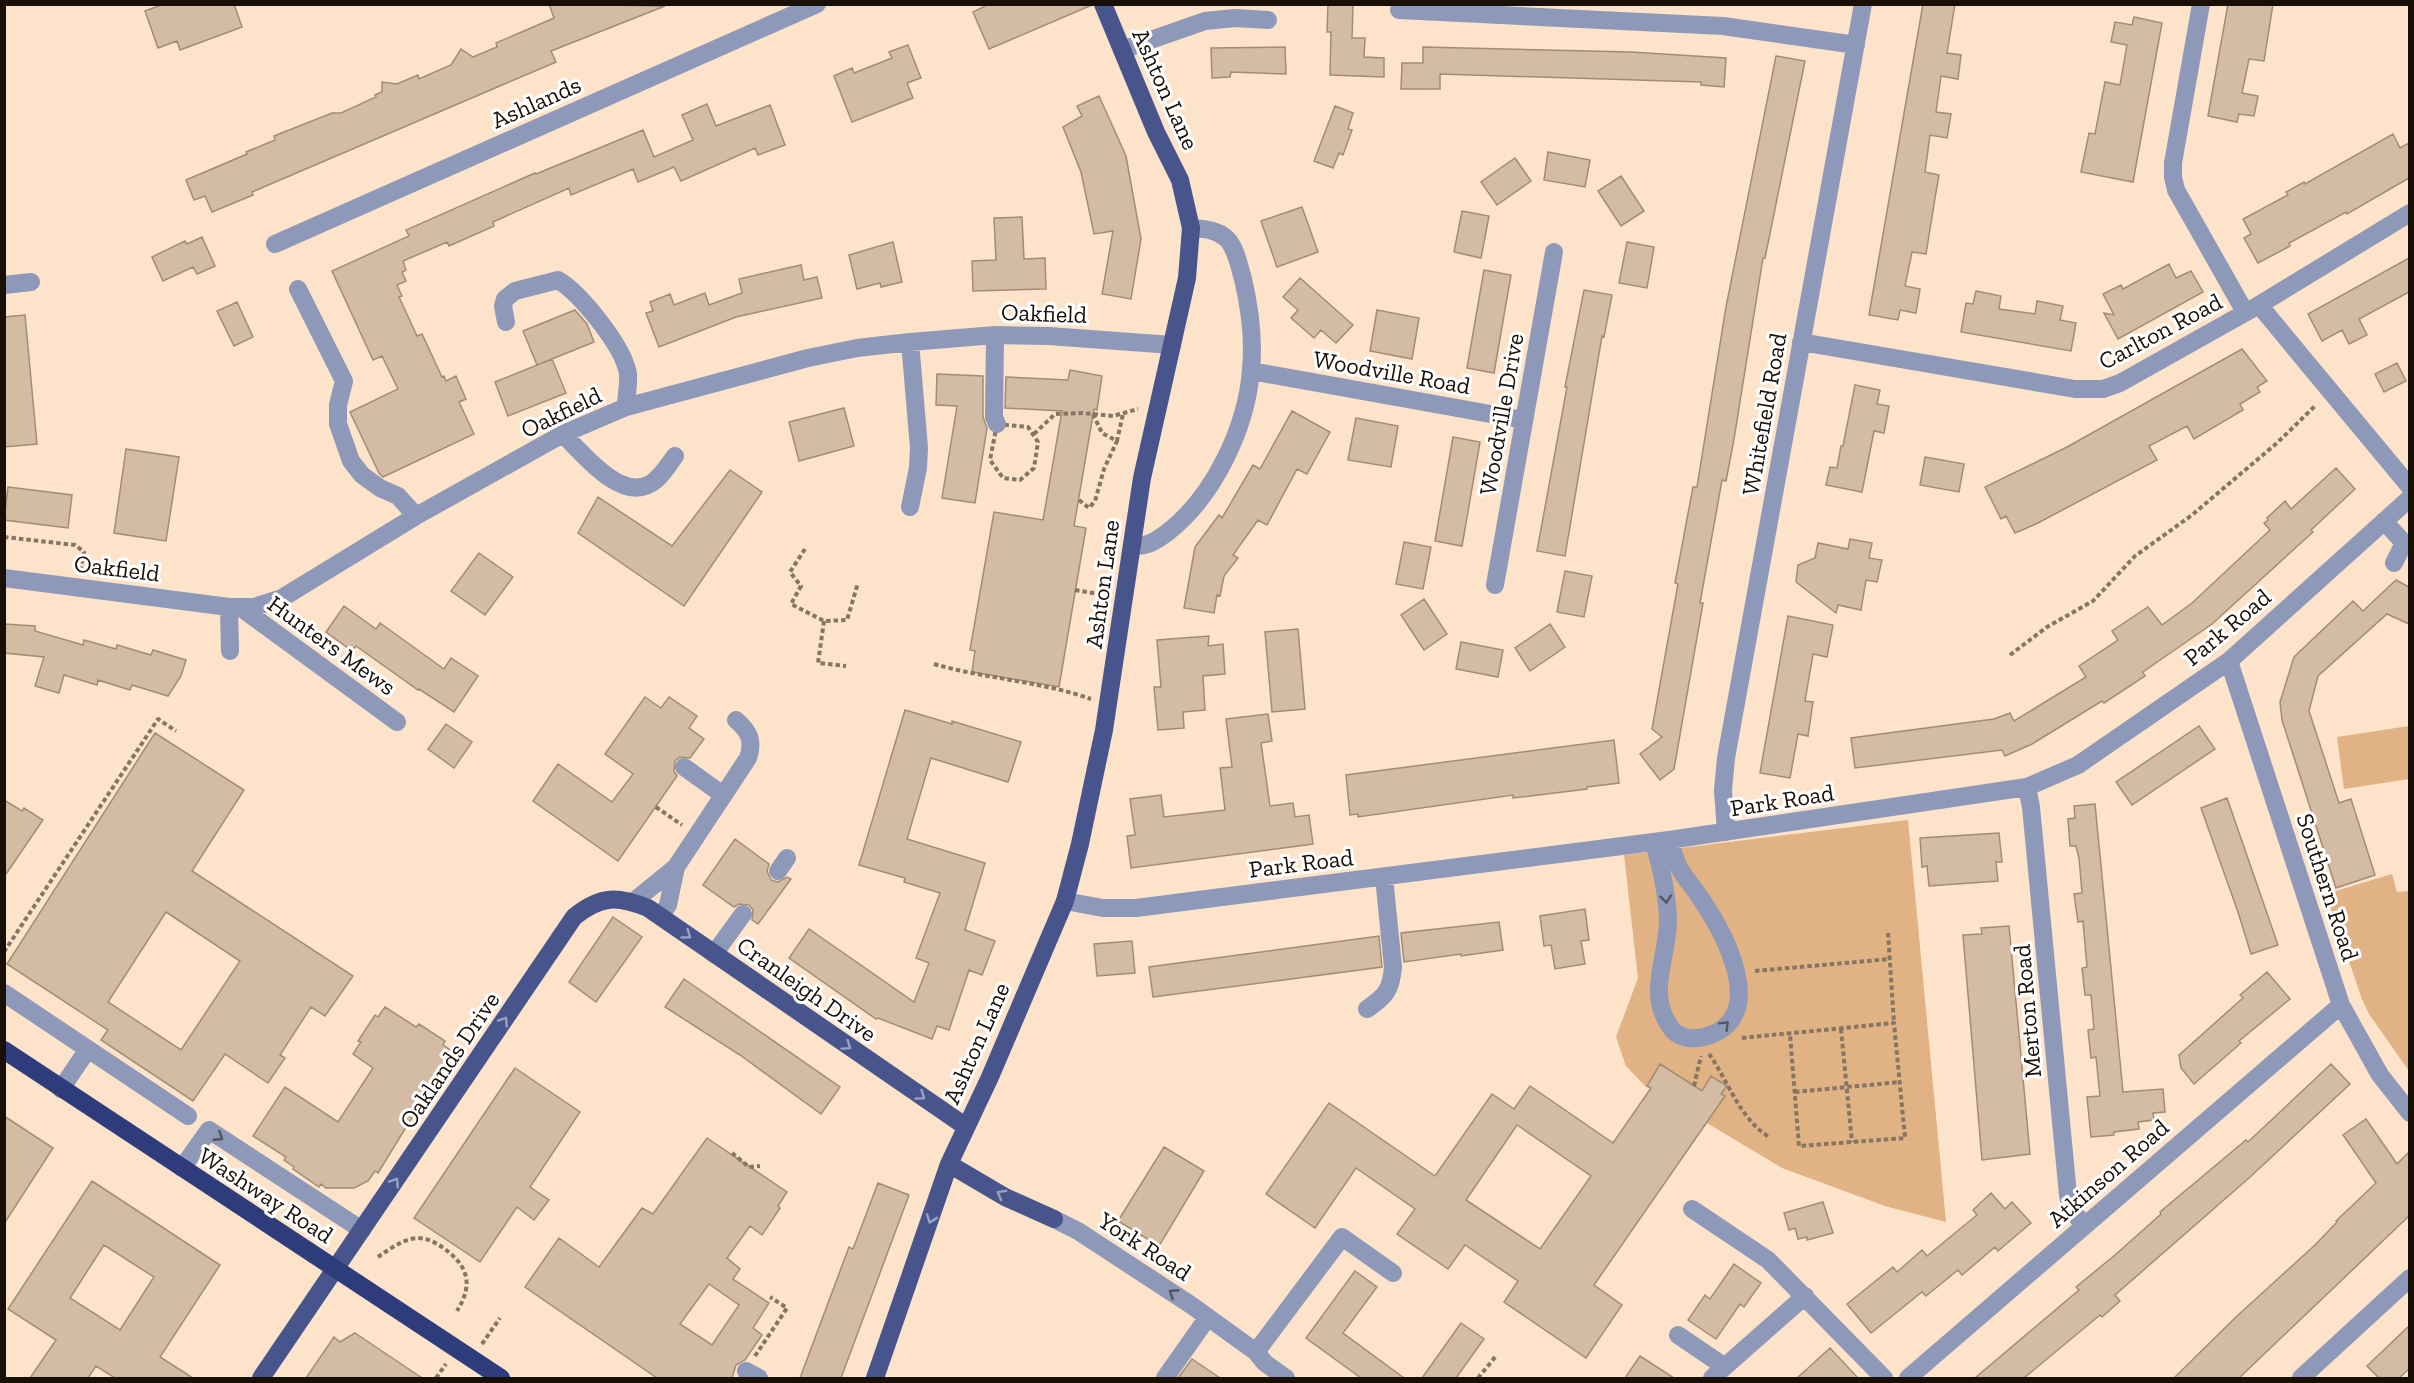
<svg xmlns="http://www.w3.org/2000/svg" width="2414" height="1383" font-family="'Zilla Slab',serif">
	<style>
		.green { fill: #e0b284 }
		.building { fill: #d4bba3; stroke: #a38c75; stroke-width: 1.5; fill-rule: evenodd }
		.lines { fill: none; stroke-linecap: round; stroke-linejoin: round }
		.path { stroke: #867565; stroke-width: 4; stroke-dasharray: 4.5 3; stroke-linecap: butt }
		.minor { stroke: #8e98b8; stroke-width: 18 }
		.major { stroke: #47558c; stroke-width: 18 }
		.highway { stroke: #2f3c7b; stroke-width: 18 }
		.oneway { stroke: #535460 }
		.oneway2 { stroke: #9aa2c0 }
		.labels { text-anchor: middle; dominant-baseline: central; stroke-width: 6; stroke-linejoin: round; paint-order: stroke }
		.street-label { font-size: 24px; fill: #180f07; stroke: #fff }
	</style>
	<rect width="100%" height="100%" fill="#fce3ca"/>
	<path class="green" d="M2409,726V779L2344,789L2337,737Z
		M1908,820L1946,1222L1885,1206L1782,1168L1645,1086L1626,1066L1616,1037L1638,978L1624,855Z
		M2392,874L2397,892L2409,891V1071L2369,1014L2362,999L2326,894Z"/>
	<path class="building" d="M164,4H234L242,27L180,50L177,41L158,48L145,11Z
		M549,4L665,6L551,51L556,62L252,192L253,195L212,212L205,196L194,200L186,180L247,154L246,152L275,140L274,136L332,113H341L376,97L375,95L382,92V82L397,84L418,75L419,79L451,65L461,49L473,57L497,47L496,43L554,18Z
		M989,4H1092V5L989,49L973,12Z
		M1328,4H1353L1352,38H1365L1364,57L1384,58V77L1330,75L1331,32H1327Z
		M1923,4H1955L1947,53L1961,55L1958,79L1941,76L1936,112L1951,114L1947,138L1930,135L1925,172L1939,175L1935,198L1926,254L1912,252L1905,286L1920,289L1916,313L1900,310L1898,320L1869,315Z
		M2228,4H2273L2264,61L2249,59L2242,93L2258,96L2254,116L2239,114L2237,122L2208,116Z
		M2134,17L2162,23L2133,182L2081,172L2089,133L2095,134L2105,82L2120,85L2127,45L2111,42L2115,22L2132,25Z
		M908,45L921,78L907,83L913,98L852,122L834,76L852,68L854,73L892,58L889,52Z
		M1285,47L1286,74L1231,72L1230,77L1212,78L1211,48Z
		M1423,47L1631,52L1726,58L1724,87L1701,85V82L1440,74V89H1401L1402,63H1423Z
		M1776,56L1805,61L1765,258H1763L1734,439L1726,481L1722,480L1700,603H1703L1674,769L1660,780L1640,754L1662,737L1652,729L1678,584L1675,583L1693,487H1697L1726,307Z
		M1099,96L1126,156L1141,239L1131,299L1102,294L1113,231L1094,234L1081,172L1063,127L1082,116L1077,106Z
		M707,104L716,126L770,105L785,145L758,155L755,148L681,181L674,167L638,182L633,169L571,195L569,188L493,222L494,226L449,246L447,242L403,261L406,270L402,272L406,281L397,285L402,296L399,297L417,336L422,334L442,377L444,376L446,381L456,376L466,399L459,402L474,434L383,477L379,473L350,412L398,389L382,356L373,360L332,271L409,236L406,230L535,173L536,174L643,130L654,157L693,140L682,115Z
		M1335,106L1353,113L1348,129L1352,130L1343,155L1339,153L1333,168L1314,161Z
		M2393,134L2400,148L2409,143V178L2347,214L2346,212L2289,243L2290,246L2258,263L2244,238L2251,234L2243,219L2288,195L2286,192L2304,182L2305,184Z
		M1548,152L1590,160L1585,187L1544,180Z
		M1515,158L1531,181L1497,205L1481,182Z
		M1621,176L1644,211L1621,226L1598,191Z
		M1302,207L1318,252L1277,267L1261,221Z
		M1462,211L1489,216L1481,258L1454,252Z
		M1022,217L1024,259L1045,258L1046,289L973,291L972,261L996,260L994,218Z
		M202,237L215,266L197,274L193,267L163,281L152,257L185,241L187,244Z
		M893,242L902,282L881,287L880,283L857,289L849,255Z
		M1627,242L1654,247L1647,288L1619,283Z
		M2409,258V292L2359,319L2367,335L2349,344L2342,330L2322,341L2308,314Z
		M2169,264L2176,278L2191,271L2203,292L2118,339L2104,313L2114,315L2103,294L2121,285L2123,289Z
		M801,265L804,280L817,277L822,298L736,317L659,347L646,313L653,311L650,302L670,294L674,305L705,293L709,305L742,293L739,279Z
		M1484,270L1511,275L1494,373L1467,368Z
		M1300,278L1353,325L1336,343L1321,330L1314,338L1291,318L1298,310L1283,297Z
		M1584,290L1612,295L1604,337L1602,336L1565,556L1537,551L1567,387H1565Z
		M1976,291L2001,296L1999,309L2035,314L2037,301L2063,306L2060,320L2076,323L2071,351L1961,332L1966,303L1973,304Z
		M237,302L253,337L234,346L217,311Z
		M575,310L587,324L594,342L537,365L523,331Z
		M1377,310L1419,318L1412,359L1370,351Z
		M25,315L37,444L4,447V317Z
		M2242,349L2267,381L2257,387L2260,392L2240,404L2243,410L2194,439L2187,426L2149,446L2157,460L2036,524L2015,533L2006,516L2001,519L1985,487L2067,447Z
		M552,359L566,393L508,416L495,382Z
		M2397,363L2406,381L2384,392L2375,374Z
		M1070,370L1102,376L1097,410L1094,409L1074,526L1086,528L1059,687L972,672L975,651L970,650L994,512L1043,520L1062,411L1005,408L1006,377L1068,380Z
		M937,374L983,376V417L987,428L975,503L942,498L957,406L936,405Z
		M1855,385L1880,390L1877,404L1889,406L1884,433L1874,431L1862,492L1826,485L1830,467L1837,468L1841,446H1843Z
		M844,408L854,446L799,461L789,422Z
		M1292,411L1330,432L1307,474L1297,469L1267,525L1258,520L1233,555L1238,558L1224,576L1220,596L1217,595L1214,613L1184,608L1195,547L1219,515L1222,518L1253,465L1260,469Z
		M1356,418L1398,426L1391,467L1348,460Z
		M1453,437L1480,442L1462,546L1435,541Z
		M126,449L179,457L166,541L114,533Z
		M1925,457L1964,464L1959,492L1920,485Z
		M2336,468L2355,489L2311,530L2313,532L2212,624L2143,672L2145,676L2104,703L2102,701L2032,744L2005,756L2002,750L1855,768L1851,738L1994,719L2010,713L2014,721L2086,677L2079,666L2118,640L2112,631L2148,607L2162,625L2192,603L2270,530L2264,523L2268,520L2267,518L2285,501L2291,509Z
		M730,470L762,492L684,606L578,533L598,497L672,546Z
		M8,487L72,495L68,528L4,520Z
		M1850,539L1872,543L1869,558L1882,560L1877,582L1866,580L1861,610L1838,605L1836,613L1796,582L1798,565L1815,558L1818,543L1848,549Z
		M1404,542L1431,547L1423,589L1396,584Z
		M479,553L513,577L485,615L451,591Z
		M1565,571L1592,576L1584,617L1557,612Z
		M2396,580L2409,587V624L2387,614L2318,676L2309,711L2339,803L2351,799L2375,875L2336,888L2282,720L2280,702L2294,657L2353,601L2363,611Z
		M1424,599L1447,634L1424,650L1401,615Z
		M344,606L376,629L380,623L444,669L451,658L478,676L454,712L419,689L418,690L356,646L352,651L326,632Z
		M1788,616L1833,625L1827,657L1813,654L1805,701L1813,702L1808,736L1798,734L1790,778L1760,773Z
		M4,624L35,626V631L83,645L84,640L116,649L117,645L151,655L153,650L186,660L181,676L168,696L132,685L130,690L98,680L97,685L64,675L59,693L35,686L44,657L4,653Z
		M1550,624L1565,647L1530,671L1515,648Z
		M1298,629L1305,709L1272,712L1265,632Z
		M1209,636L1208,646L1223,644L1225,674L1203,676L1205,710L1183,712L1184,728L1158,730L1154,687H1161L1157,640Z
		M1461,642L1503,650L1498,677L1456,669Z
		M645,697L661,708L669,697L697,716L689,728L704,739L690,758L680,757L675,761L674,771L677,776L618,861L533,801L558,764L612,802L633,774L605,754Z
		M905,710L952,724V721L1021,742L1008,782L931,758L907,839L985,863L965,930L995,941L982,975L969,970L949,1030L937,1026L932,1039L878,1018L876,1019L789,958L809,929L914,1002L929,963L916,958L940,893L904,882L905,878L859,865Z
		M1268,714L1272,741L1261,743L1270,806L1293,803L1295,817L1309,815L1313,844L1131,868L1127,836L1135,835L1130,799L1161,795L1164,817L1225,810L1220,768L1232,767L1226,719Z
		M446,724L472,742L454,768L428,749Z
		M2199,726L2215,749L2132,805L2116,782Z
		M155,733L244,790L192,871L353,976L325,1016L311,1007L280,1055L285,1058L268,1083L225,1054L193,1101L101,1040L108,1030L7,964ZM166,912L240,961L181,1050L108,1002Z
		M1614,740L1619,783L1587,787V789L1513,798V795L1358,817V814L1350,815L1346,775Z
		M2227,798L2278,945L2251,954L2238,912L2201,808Z
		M4,800L22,811L24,808L43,820L4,877Z
		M2095,804L2123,1092L2163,1089L2165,1112L2153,1113L2154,1120L2138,1122L2139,1129L2114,1132V1135L2091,1137L2087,1097L2100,1096L2096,1057L2091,1058L2088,1030L2094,1029L2091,995H2085L2082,968L2087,967L2083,921L2078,922L2074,894L2082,893L2079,858L2076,846H2070L2068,819L2075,818L2074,806Z
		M1999,833L2002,862H1996L1998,881L1929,886L1927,866L1922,867L1920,838Z
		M735,839L769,864L767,871L771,880L778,882L787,877L791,879L758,924L752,920L753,910L749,905L739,904L734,907L703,885Z
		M1585,909L1589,940L1581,941L1585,964L1555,969L1551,945L1544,946L1540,916Z
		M613,917L642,937L596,1002L569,982Z
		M1499,922L1503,950L1461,956V954L1404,962L1401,933Z
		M2009,926L2030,1154L1982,1160L1963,935L1982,934L1981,928Z
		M1379,936L1382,967L1153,997L1149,967Z
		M1132,941L1135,973L1097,976L1094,944Z
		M2267,972L2290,999L2239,1041L2241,1043L2194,1084L2181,1068L2179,1055L2243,998L2240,995Z
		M684,979L840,1087L821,1114L740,1055L665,1007Z
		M385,1007L416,1027L419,1024L445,1041L443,1045L452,1051L438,1073L441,1074L434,1084L436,1085L418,1112L416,1111L378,1173L375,1171L368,1181L354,1188H326L321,1184L319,1187L293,1169L294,1167L284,1160L286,1157L253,1136L285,1087L338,1122L373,1068L353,1054L361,1042L358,1041L375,1015L378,1017Z
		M1660,1064L1702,1091L1711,1076L1727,1086L1721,1094L1725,1096L1594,1285L1622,1305L1586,1358L1504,1302L1518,1281L1465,1245L1448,1269L1397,1234L1415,1209L1356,1168L1315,1228L1266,1194L1329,1103L1435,1176L1492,1094L1514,1109L1530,1086L1613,1143L1651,1088L1647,1086ZM1517,1125L1591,1176L1540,1249L1466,1200Z
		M2331,1064L2350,1084L2249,1178L2115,1295L2120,1301L2102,1317L2100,1315L2024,1378H1975L2079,1290L2076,1287L2115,1255L2161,1214L2160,1212L2246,1140L2248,1142Z
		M515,1068L580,1112L530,1187L549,1200L534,1220L517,1207L480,1262L414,1218Z
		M4,1116L53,1148L4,1224Z
		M2366,1119L2397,1164L2409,1152V1216L2239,1378H2174L2236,1317L2315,1245L2337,1222L2336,1221L2376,1183L2343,1135Z
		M707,1138L787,1192L778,1206L780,1208L762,1235L750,1226L727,1258L740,1269L733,1279L769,1303L753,1328L762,1335L745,1360L736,1365L732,1378H657L525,1287L559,1238L599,1267L642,1208L653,1214ZM709,1284L739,1305L712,1345L680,1324Z
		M1164,1147L1204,1171L1159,1246L1118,1221Z
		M92,1181L220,1265L160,1357L193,1378H115L96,1366L88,1378H30L56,1340L8,1309ZM104,1245L154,1277L120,1330L70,1298Z
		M878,1183L909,1195L841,1378H800L849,1247L853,1249Z
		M1991,1193L2005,1209L2012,1202L2031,1223L1998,1251L1995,1247L1962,1275L1958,1270L1926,1296L1922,1292L1871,1333L1847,1304L1893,1267L1897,1272L1922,1250L1927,1256L1977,1215L1973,1210Z
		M1823,1202L1833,1233L1807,1240V1237L1798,1239L1795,1228L1789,1230L1784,1213Z
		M1734,1264L1761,1283L1744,1307L1740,1304L1716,1339L1688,1320L1705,1295L1710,1299Z
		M1355,1271L1377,1287L1343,1333L1404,1378H1361L1306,1338Z
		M1461,1323L1484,1339L1456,1378H1422Z
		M2409,1326V1369L2399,1378H2379L2367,1366Z
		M355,1333L422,1378H306L334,1337L340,1342Z
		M1830,1348L1858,1378H1797L1807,1369Z
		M1640,1356L1674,1378H1625Z
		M1192,1359L1220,1378H1178Z"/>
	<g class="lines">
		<path class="path" d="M1093,414L1102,433L1117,441L1123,414
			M997,424L1028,427L1038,442L1034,468L1020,480L1003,478L990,460Z
			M1034,434L1055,414L1082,413L1113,416L1138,409
			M1079,500L1089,508L1095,501L1104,469L1117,441
			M4,537L75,545L84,552L81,568
			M805,549L790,572L801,586L791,604L824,621L847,620L858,583
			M1075,590L1104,595
			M824,621L818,663L846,666
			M2010,655L2047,627L2093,601L2135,556L2192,515L2277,443L2316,405
			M934,664C986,679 1040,681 1091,699
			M656,807L682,825
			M1888,933L1894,1023
			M4,952L158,719L176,731
			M1755,971L1890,959
			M1841,1029L1852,1142
			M1742,1038L1894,1023L1905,1138L1799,1146L1790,1034
			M1709,1054C1729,1082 1739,1118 1769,1137
			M1694,1086L1701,1056
			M1795,1092L1900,1082
			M732,1153L749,1167L760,1166
			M378,1257C388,1250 399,1242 411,1239C423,1236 433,1241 442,1247C468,1265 474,1284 457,1311
			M482,1344L500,1318
			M755,1356L787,1308L770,1297
			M436,1378L446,1364
			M1478,1378L1496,1356"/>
		<path class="minor" d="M2201,4L2173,163V177L2176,190L2245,312
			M1399,10L1723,26L1856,45
			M1122,50L1205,21L1235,18L1268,20
			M275,244L817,4
			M4,285L31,282
			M298,289L344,381L338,405V424L351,461L362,475L380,488L398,496L416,516
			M2259,305L2410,487
			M506,322L503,306L505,299L515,291L558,280C581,294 624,347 628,374C629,384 626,397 626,407
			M995,335L994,417L997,424
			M1801,342L2075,389H2103L2120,383L2259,305L2410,213
			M1251,371L1524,420
			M563,434C582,453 620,501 650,484C661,478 668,465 675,456
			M910,507L918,468L919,448L910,342
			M2384,521L2404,543L2394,563
			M1132,546C1147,547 1156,541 1168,532C1214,496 1247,427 1251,369C1254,339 1250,309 1243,279C1239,266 1236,247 1226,238C1216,229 1203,229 1191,228
			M4,578L229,607H254L282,598L416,516L563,434L626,407L808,358L857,348L910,342L995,335L1049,336L1172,345
			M1495,585L1554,252
			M229,607L230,651
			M240,607L397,722
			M2229,661L2341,1005L2380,1075L2410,1113
			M684,767L723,795
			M2027,787L2031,807L2068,1195L2071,1209L2084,1225
			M1726,832L1723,790L1726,758L1863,4
			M1654,842C1661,867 1667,892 1668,918C1669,956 1645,993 1671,1028C1678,1038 1692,1040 1704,1037C1772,1019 1724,932 1699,896C1694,888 1688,882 1683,874C1676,864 1673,852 1669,840
			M778,871L787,858
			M1065,901L1103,908H1136L1669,840L2027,787L2078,765L2229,661L2410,498
			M633,902L676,867
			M661,916L668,905L676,867L748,758C754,741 749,731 736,720
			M714,954L743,914
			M4,993L188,1116
			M1367,1009C1386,996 1391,990 1393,967L1384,877
			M61,1089L88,1049
			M182,1168L209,1130L362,1230
			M1692,1209L1768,1260L1884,1378
			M1054,1219L1078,1231L1191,1305L1256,1352L1265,1363L1286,1378
			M1678,1335L1725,1367
			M1256,1352L1342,1237L1393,1273
			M746,1371L759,1378
			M1165,1378L1208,1317
			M1712,1378L1805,1296
			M1908,1378L2341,1005
			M2301,1378L2410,1278"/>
		<path class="major" d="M949,1164L1005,1197L1054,1219
			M261,1378L574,917C601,895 618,896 648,908L965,1126
			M875,1378L949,1164L990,1077L1065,901L1080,844L1104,730L1142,478L1187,278L1191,228L1180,180L1156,132L1103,4"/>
		<path class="highway" d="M4,1050L501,1378"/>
	</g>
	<defs><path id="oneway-chevron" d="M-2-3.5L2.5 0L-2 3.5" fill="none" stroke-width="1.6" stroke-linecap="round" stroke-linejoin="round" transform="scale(1.5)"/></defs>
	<g class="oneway">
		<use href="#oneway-chevron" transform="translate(1666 899) rotate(84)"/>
		<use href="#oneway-chevron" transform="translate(1725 1025) rotate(-45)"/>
		<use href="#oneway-chevron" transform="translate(219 1137) rotate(33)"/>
		<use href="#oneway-chevron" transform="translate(1173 1293) rotate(-147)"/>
	</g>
	<g class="oneway2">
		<use href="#oneway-chevron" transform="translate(687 935) rotate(36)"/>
		<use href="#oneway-chevron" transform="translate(504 1021) rotate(-56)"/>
		<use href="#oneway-chevron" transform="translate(847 1046) rotate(35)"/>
		<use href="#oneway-chevron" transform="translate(921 1096) rotate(34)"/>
		<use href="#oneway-chevron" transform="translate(395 1182) rotate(-56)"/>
		<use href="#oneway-chevron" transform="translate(1001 1194) rotate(-151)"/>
		<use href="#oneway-chevron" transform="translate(931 1219) rotate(109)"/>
	</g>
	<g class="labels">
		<g class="street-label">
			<text transform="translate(1166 89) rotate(66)">Ashton Lane</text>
			<text transform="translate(536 102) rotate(-24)">Ashlands</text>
			<text transform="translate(1044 313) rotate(2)">Oakfield</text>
			<text transform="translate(2160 331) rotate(-28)">Carlton Road</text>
			<text transform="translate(1392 372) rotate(10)">Woodville Road</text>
			<text transform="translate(561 412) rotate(-26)">Oakfield</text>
			<text transform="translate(1501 414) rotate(-80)">Woodville Drive</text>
			<text transform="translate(1764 414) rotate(-80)">Whitefield Road</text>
			<text transform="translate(117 568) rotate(7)">Oakfield</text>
			<text transform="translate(1102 584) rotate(-82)">Ashton Lane</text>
			<text transform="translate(2227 627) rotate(-40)">Park Road</text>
			<text transform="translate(332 645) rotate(36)">Hunters Mews</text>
			<text transform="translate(1782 800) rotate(-9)">Park Road</text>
			<text transform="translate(1301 863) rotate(-7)">Park Road</text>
			<text transform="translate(2328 887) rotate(72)">Southern Road</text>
			<text transform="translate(807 989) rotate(35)">Cranleigh Drive</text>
			<text transform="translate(2027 1011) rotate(-95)">Merton Road</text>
			<text transform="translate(976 1043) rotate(-66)">Ashton Lane</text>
			<text transform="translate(449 1060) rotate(-56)">Oaklands Drive</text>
			<text transform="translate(2108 1173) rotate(-41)">Atkinson Road</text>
			<text transform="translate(266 1195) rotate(33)">Washway Road</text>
			<text transform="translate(1145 1246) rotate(33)">York Road</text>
		</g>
	</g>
	<rect width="2414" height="1383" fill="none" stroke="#180f07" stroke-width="12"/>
</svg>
